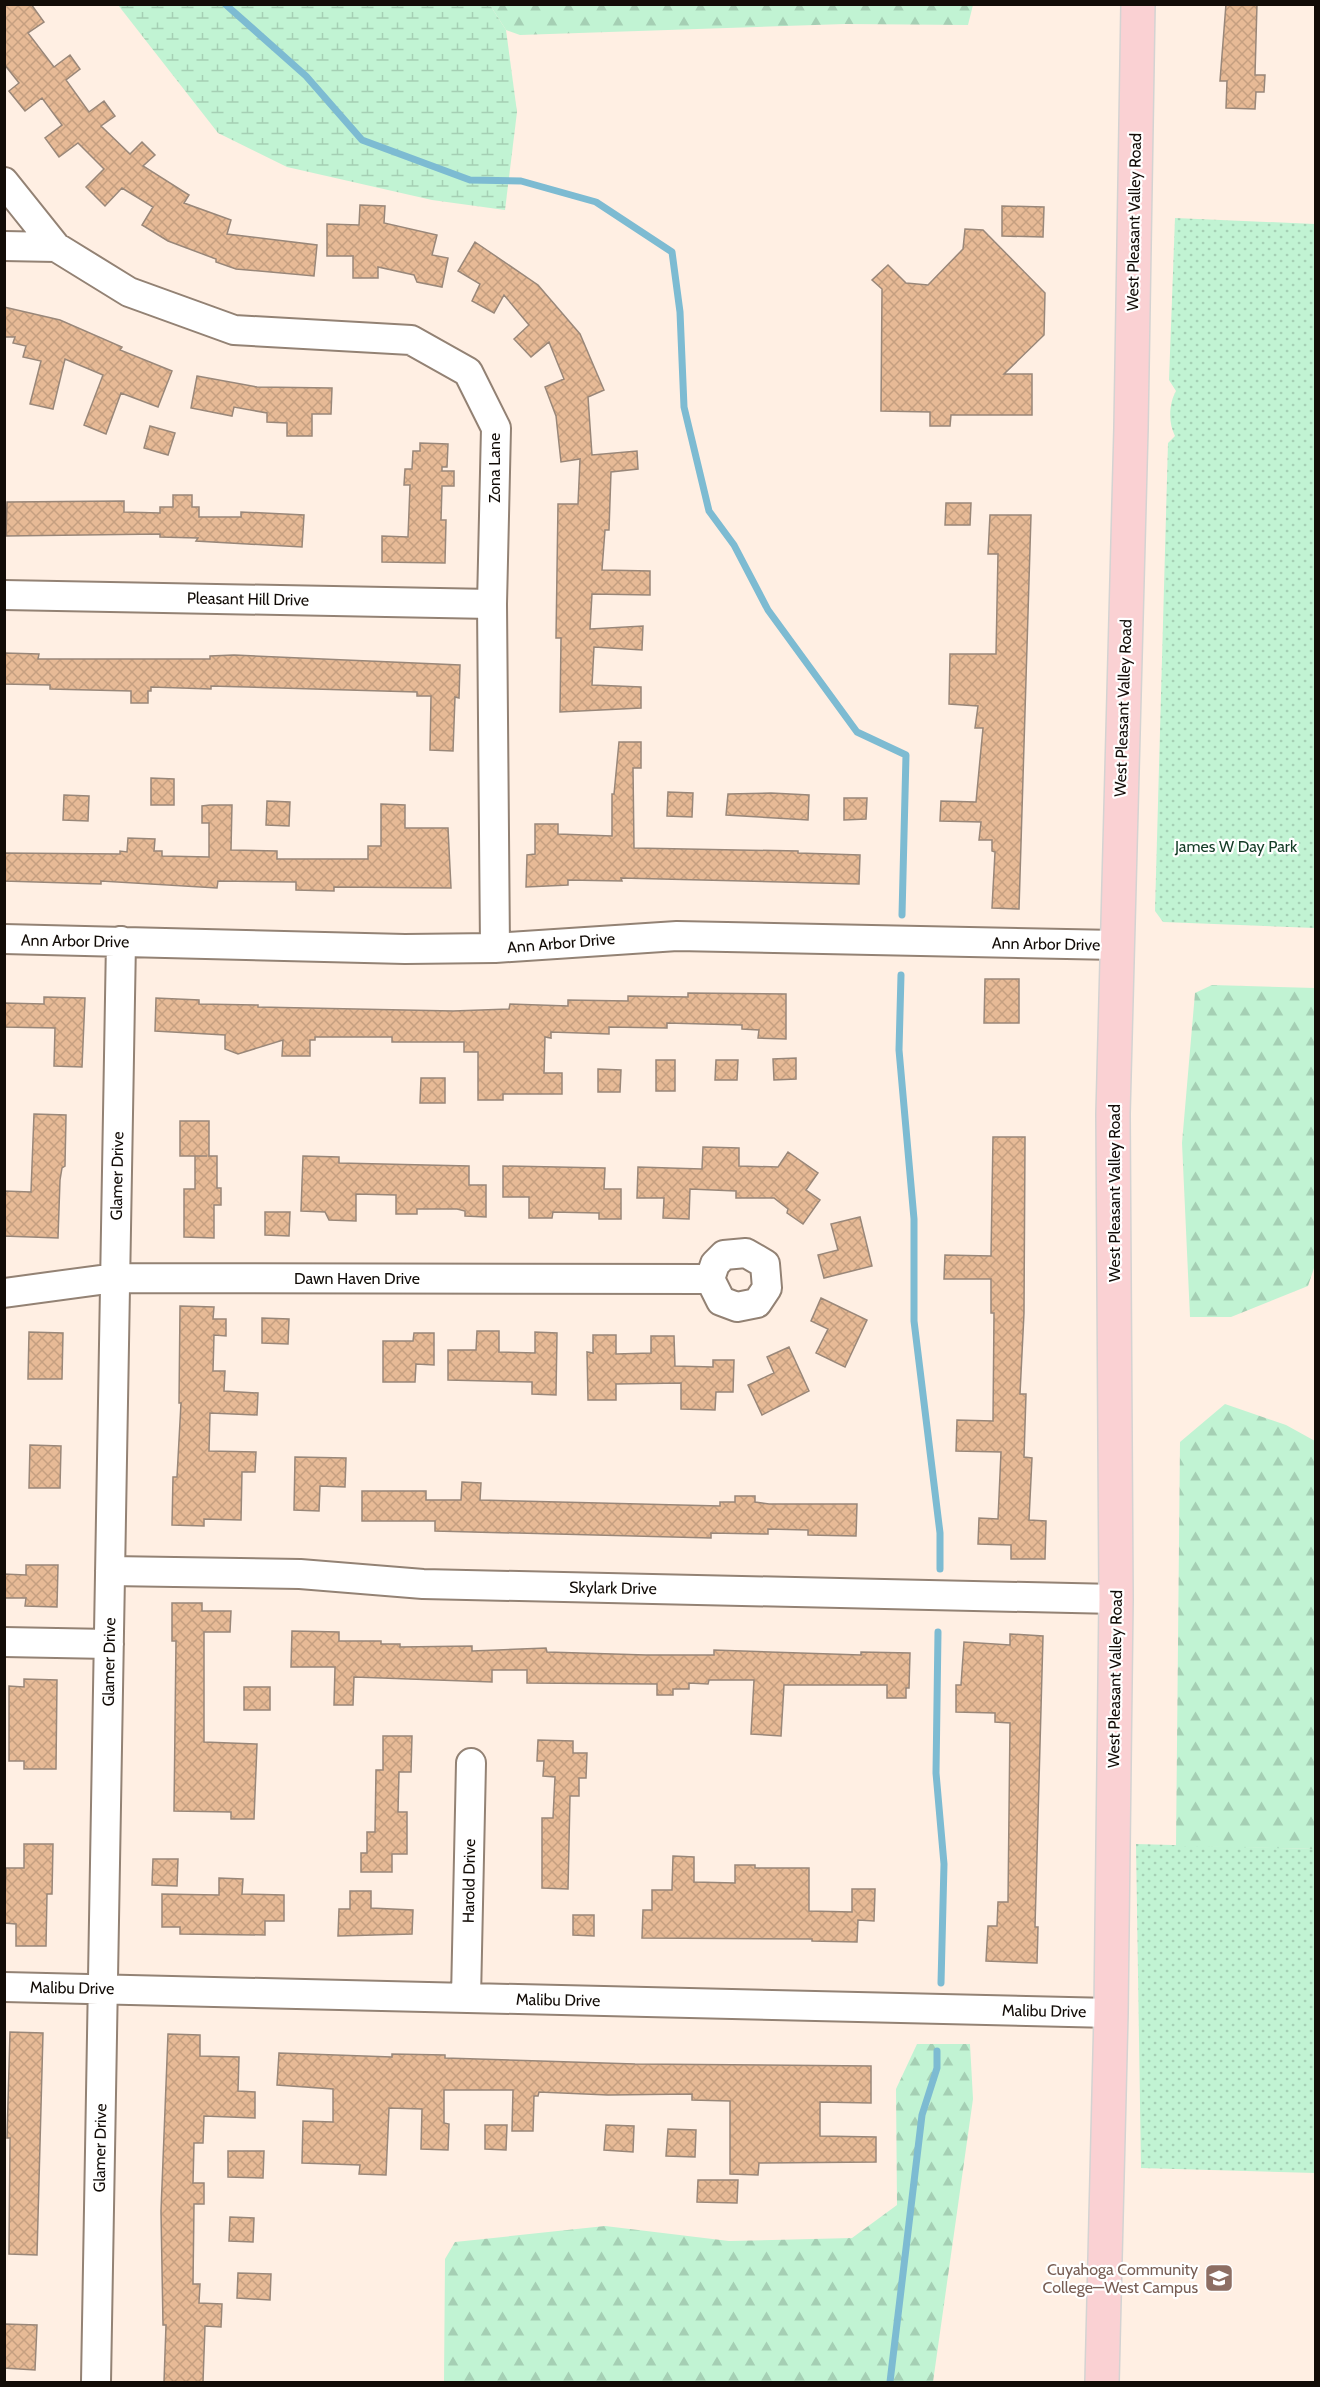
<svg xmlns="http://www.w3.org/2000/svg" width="1320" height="2387" font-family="Cabin,sans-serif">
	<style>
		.grass { fill: url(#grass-dots) }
		.forest { fill: url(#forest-firs) }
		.wetland { fill: url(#wetland-marsh) }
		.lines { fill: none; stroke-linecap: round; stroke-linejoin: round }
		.stream { stroke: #7dbbd2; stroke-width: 7 }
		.building { fill: url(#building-cross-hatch); stroke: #998779; stroke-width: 1.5 }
		.minor-casing { stroke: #938274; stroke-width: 32 }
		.major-casing { stroke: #d4d3d2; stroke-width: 36 }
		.minor { stroke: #fff; stroke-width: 28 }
		.major { stroke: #fad1d3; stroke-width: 33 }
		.labels { text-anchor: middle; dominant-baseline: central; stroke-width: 4.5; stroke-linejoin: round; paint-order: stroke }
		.street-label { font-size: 16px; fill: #120c07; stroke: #fff }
		.park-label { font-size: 16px; fill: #123b25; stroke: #fff }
		.education-label { font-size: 16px; fill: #785e54; stroke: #fff; text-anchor: end }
	</style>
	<defs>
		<pattern id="grass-dots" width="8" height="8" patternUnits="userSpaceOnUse" patternTransform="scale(1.5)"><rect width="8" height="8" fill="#c1f3d3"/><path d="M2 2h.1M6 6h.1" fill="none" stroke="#a5cfb4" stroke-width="1.8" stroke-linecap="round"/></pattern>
		<pattern id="forest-firs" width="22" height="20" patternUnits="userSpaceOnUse" patternTransform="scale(1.5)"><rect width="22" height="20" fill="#c1f3d3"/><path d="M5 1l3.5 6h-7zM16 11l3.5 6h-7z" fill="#a5cfb4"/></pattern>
		<pattern id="wetland-marsh" width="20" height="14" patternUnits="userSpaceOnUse" patternTransform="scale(1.5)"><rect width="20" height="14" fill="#c1f3d3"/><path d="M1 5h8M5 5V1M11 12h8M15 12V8" fill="none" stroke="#a5cfb4"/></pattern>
		<pattern id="building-cross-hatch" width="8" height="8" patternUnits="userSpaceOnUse" patternTransform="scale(1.5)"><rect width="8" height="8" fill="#e7ba96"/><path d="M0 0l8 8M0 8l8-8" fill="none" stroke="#c59f80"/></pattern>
	</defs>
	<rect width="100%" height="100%" fill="#ffefe3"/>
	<path class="grass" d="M1175,218L1315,224V928L1163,922L1155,911L1168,443L1175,436C1168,423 1169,403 1176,391L1169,380Z
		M1136,1844L1315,1849V2173L1141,2168Z"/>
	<path class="forest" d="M490,5H973L968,25L845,24L520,35L506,30Z
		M1212,985L1315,988V1265L1308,1286L1231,1317H1190L1182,1143L1195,993Z
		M1225,1404L1286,1425L1315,1441V1849L1176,1846L1180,1442Z
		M917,2044H970L973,2099L933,2382H444L445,2259L455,2242L605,2226L729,2241L852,2238L897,2205L896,2089Z"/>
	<path class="wetland" d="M118,5H490L506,30L517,112L505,210L432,200L287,167L218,133Z"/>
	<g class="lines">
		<path class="stream" d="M225,4L306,76L362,140L470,180L521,181L596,202L672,252L680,312L684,407L709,511L734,545L768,610L857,732L906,755L902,915
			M901,975L899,1050L914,1219V1321L940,1533V1569
			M938,1632L936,1773L944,1864L941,1983
			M890,2382L922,2115L937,2068V2051"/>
	</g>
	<path class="building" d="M4,4H31L44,22L28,33L54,67L70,55L80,69L66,80L89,112L104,101L115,116L101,126L130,154L142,142L155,155L143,166L189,195L184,203L231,220L227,234L317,245L314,276L236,269L216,262V259L168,241L142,225L153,207L122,188L105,206L86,187L104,169L78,143L59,157L45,138L62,125L42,98L25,111L9,91L19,83L4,64Z
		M1226,4H1257L1255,75H1265L1264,92H1256L1255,109L1226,108L1227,81H1220Z
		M360,205L385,206L384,223L437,235L432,255L448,258L442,287L417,282L414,275L378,267V278H353V256H327V224L359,225Z
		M1002,206L1044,207L1043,237L1002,236Z
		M965,229L983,230L1045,293L1044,335L1004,374H1032V415H951L950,426H930V412L881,411L882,289L872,280L888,265L906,283L928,285L963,249Z
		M475,242L538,285L580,334L604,390L588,397L592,455L637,451L638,469L611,472L609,530H605L602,570L650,571V595L592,594L590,629L643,626L642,650L594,647L592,685L641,687V708L560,712L561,638H556L558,504H578L580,459L561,462L556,416L545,387L564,379L549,342L531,357L514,339L529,325L504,295L494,313L472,301L480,284L458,271Z
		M4,307L60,320L122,347L120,350L172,371L158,407L121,393L106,434L84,425L103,375L65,359L53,409L30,404L41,361L23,357L26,346L13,343L15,337H4Z
		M197,376L257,387L332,388L331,414H312V436H287V423L267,422V413L234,407L232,416L191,408Z
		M150,426L175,433L168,455L144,448Z
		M420,443L448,444L447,467H442V471H454V486H442L441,520H446L445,563L382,562V536L408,537L410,485H404L405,469H412L413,451H420Z
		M173,495H192V507H199V517H241V512L304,515L302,547L196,541L198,538L160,537V534L6,536L7,502L124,501V512L160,513V507H173Z
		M946,503H971L970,525H945Z
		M990,515H1031L1019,909L992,908L995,852L992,851V840H979L981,822L940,821L941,801L976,802L983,728H975L978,706L949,704L950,654H996L998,554H988Z
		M4,653L39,654L38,659H210V656L234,655L460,665L459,698L455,697L453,751L430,750L431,696H417V692L211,686V689L151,687V691H148V703H131V691L50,689V685L4,684Z
		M619,742H641V768H633L634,848L798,851V853L860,855L859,884L621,878L622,881L568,880V885L526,887L527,855L535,854V824H558V834L612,836V794H614Z
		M151,778L174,779V805H151Z
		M668,792L693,793L692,817L667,816Z
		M771,793L809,795L808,820L726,815L728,794Z
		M64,795L89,796L88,821L63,820Z
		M844,798H867L866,819L844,820Z
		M267,801L290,802L289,826L266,825Z
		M381,804L405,805V828H448L451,888L334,887V891L296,890V882L218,881L217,888L101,881V884L4,881V853L120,854V851L127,852L128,838L155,839L154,851H162V856L209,857V823H202V806L210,805H232L231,850L277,851V859H368V846H381Z
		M985,979H1019V1023H984Z
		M688,993L786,994V1039L758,1038L759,1030L742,1029V1025L667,1023V1028L609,1027V1034L551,1032V1038L545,1037L544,1073H562V1094H503V1100H478V1052H464V1042H392V1037H315V1040H310V1056H282L283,1040L238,1054L225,1049V1035L155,1031L156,998L199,1000V1004L258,1005V1007L453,1011L509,1009L510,1004L568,1006V1000L628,1001V996L688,997Z
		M44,997L85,998L82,1067L54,1066L55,1028L4,1027V1003L44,1004Z
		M796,1058V1079L774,1080L773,1059Z
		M656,1060H675V1091H656Z
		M716,1060H738L737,1080H715Z
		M598,1069L621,1070L620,1092H598Z
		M421,1078H445V1103H420Z
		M34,1114L66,1115L65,1166L62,1168L60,1180L58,1238L4,1236V1191L31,1192Z
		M180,1121H209V1156H217V1188H221V1205H214V1238L184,1237V1189H195V1156H207H180Z
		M993,1137H1025L1024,1313L1020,1394H1026L1024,1457L1032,1458L1029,1520L1046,1521L1045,1559H1011V1545L978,1544L979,1518L998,1519L1001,1452L956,1451L957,1420L993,1421L994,1313H991V1279H944L945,1255L991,1256Z
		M703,1147L739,1148V1166L778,1167L788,1152L818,1173L806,1190L820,1200L803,1224L787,1213L788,1209L774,1198H736V1191L690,1189L689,1219L663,1218L664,1198H637L638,1167L702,1169Z
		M303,1156L339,1157V1163L469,1166V1185H486V1217L465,1216V1211L457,1209H417V1214H396V1195L356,1194V1221L329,1220L325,1212L301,1211Z
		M503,1166L605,1168L604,1189H621V1219H599V1213L553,1212L552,1218H529V1197H503Z
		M265,1212H290L289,1236L265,1235Z
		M860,1217L872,1266L824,1278L818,1255L838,1250L831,1224Z
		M821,1298L867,1320L845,1367L816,1353L828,1329L811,1321Z
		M180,1306L214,1307L213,1319H226V1336L214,1335L213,1371H225L224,1391L258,1393L257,1415L210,1413L209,1451L256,1452L255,1472H242L241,1520L204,1519V1526L172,1525L173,1477H177L181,1403H179Z
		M262,1318L289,1319L288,1344L262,1343Z
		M477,1331H499V1352L535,1353V1332L557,1333L556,1395L532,1394V1382L448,1380V1350H476Z
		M29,1332L63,1333L62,1379H28Z
		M414,1333H434V1365L416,1364L415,1382H383V1341H413Z
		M593,1335H616V1354L651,1353V1336H674L675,1366L713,1367V1360H734L733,1392H716L715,1410L681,1409V1383L616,1384V1400H588L587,1352L593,1353Z
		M789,1347L809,1391L762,1415L748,1385L774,1373L767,1357Z
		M30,1445L61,1446L60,1488H29Z
		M295,1457L346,1458L345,1487L320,1486L319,1511L294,1510Z
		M462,1482L481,1483L480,1500L720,1506V1502H735V1496H755V1502L769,1504H857L856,1536L808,1535V1530L768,1529V1534L711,1533V1538L435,1531V1521H362V1491H426V1500H461Z
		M26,1565H58L57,1607L25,1606L26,1598H4V1574L26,1575Z
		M172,1603H202V1611H231L230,1632H204V1742L257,1744L254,1819H231V1812L174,1811L176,1641H172Z
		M292,1631L339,1632V1641H381V1644H400V1647L472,1646V1651L546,1648L547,1652L646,1655H714V1650L861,1655V1652L910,1653L909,1688H906V1698H887V1685H784L781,1736L751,1734L754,1680H709L708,1684L689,1683V1689H673V1695H657V1684L527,1683V1670H492V1682L354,1677L353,1705H334L335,1667H291Z
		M1010,1634L1043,1636L1035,1927H1038L1037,1963L986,1961L988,1926H997L998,1902H1008L1010,1723L995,1722V1713L956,1712V1685H961L964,1642L1010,1645Z
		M24,1679L57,1680L56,1769H24V1761H9V1686L24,1687Z
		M244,1687H270V1710H244Z
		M383,1736H412L411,1772H399L398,1812H407V1854H392V1872H361V1853H367V1832H375L376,1770H383Z
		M538,1740L573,1741V1753H587L586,1778H579V1796H570L568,1889L542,1888V1818H553L555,1777L543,1776L544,1761H537Z
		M24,1844H53L52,1894H47L46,1946H16V1924L4,1923L6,1868H24Z
		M673,1856L694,1857V1882L735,1883V1865H755V1868H809V1911L852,1912V1889H875L874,1921L858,1920L857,1942L812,1941V1939L642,1938L643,1910H652V1890H672Z
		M153,1859H178L177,1886L152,1885Z
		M219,1878L243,1879L242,1894L284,1895V1921H265V1935L180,1934V1927H162V1894L219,1895Z
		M350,1891H371V1908L413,1910L412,1934L338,1936L339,1909H350Z
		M573,1915H594V1936L573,1935Z
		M10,2032L43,2033L37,2255L9,2254L10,2138H7Z
		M168,2034L200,2035V2056L239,2057L238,2091L255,2092V2118L204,2116L203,2143H194L193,2183H204V2204H194L193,2284H200L199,2303L222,2304L221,2327L205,2326L203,2382H164L166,2325H163L161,2211Z
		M279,2053L392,2057V2054L445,2055V2058L635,2064L871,2066V2103L820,2102V2136L876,2137V2162L759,2163L758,2175L730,2174V2101L692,2100V2094L608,2095L539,2092L538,2096H534L533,2131H512L513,2090H444V2123L449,2124L448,2150L421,2149L422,2109L389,2108L386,2175L359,2174L360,2165L302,2163L303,2121L333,2122V2089L277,2085Z
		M485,2125H507L506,2150L485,2149Z
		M606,2125L634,2126L633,2152L604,2150Z
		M668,2129L696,2130L695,2157L666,2156Z
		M228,2151H264L263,2178L228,2177Z
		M698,2180H738L737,2203L697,2202Z
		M230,2217L254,2218L253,2242L229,2241Z
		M238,2273L271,2274L270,2300L237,2298Z
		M4,2324L37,2325L35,2370L4,2368Z"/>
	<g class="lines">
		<g class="minor-casing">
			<path id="minor" d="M4,182L56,247L129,292L234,330L411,340L468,372L496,428L492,604L495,948
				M4,246L56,247
				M4,595L492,604
				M4,939L405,949L495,948L677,936L1117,945
				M746,1253L765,1264L767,1288L757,1303L737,1307L721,1301L710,1279L715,1264L724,1255Z
				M4,1293L115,1278L710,1279
				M110,1571L300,1574L423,1584L1116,1599
				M4,1642L109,1644
				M4,1987L1111,2013
				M466,1998L471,1763
				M96,2382L121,941"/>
		</g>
		<g class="major-casing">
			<path id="major" d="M1102,2382L1111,2013L1116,1599L1113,1114L1131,428L1138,4"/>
		</g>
		<use href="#minor" class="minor"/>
		<use href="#major" class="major"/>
	</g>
	<defs>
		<g id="university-square" transform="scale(1.5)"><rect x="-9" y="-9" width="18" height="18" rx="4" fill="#8d6e63" stroke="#fff"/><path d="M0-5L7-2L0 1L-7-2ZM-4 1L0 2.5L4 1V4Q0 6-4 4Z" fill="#fff"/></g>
	</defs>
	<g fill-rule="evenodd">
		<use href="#university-square" x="1219" y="2278"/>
	</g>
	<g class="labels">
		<g class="street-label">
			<text transform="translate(1134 222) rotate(-89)">West Pleasant Valley Road</text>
			<text transform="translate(494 468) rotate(-90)">Zona Lane</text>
			<text transform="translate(248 599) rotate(1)">Pleasant Hill Drive</text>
			<text transform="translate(1123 708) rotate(-88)">West Pleasant Valley Road</text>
			<text transform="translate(75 941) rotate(1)">Ann Arbor Drive</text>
			<text transform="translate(561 943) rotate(-5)">Ann Arbor Drive</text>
			<text transform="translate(1046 944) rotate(1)">Ann Arbor Drive</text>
			<text transform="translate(117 1176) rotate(-89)">Glamer Drive</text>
			<text transform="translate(1114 1193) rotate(-90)">West Pleasant Valley Road</text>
			<text x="357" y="1278">Dawn Haven Drive</text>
			<text transform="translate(613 1588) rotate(1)">Skylark Drive</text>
			<text transform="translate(109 1662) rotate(-89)">Glamer Drive</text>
			<text transform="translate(1115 1679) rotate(-89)">West Pleasant Valley Road</text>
			<text transform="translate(469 1881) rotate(-89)">Harold Drive</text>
			<text transform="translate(72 1988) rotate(1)">Malibu Drive</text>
			<text transform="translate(558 2000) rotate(1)">Malibu Drive</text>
			<text transform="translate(1044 2011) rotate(1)">Malibu Drive</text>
			<text transform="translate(100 2148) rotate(-89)">Glamer Drive</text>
		</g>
		<g class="park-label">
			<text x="1236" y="846">James W Day Park</text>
		</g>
		<g class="education-label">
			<text x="1198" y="2269">Cuyahoga Community<tspan x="1198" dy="18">College—West Campus</tspan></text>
		</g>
	</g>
	<rect width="1320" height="2387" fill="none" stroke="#120c07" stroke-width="12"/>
</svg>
